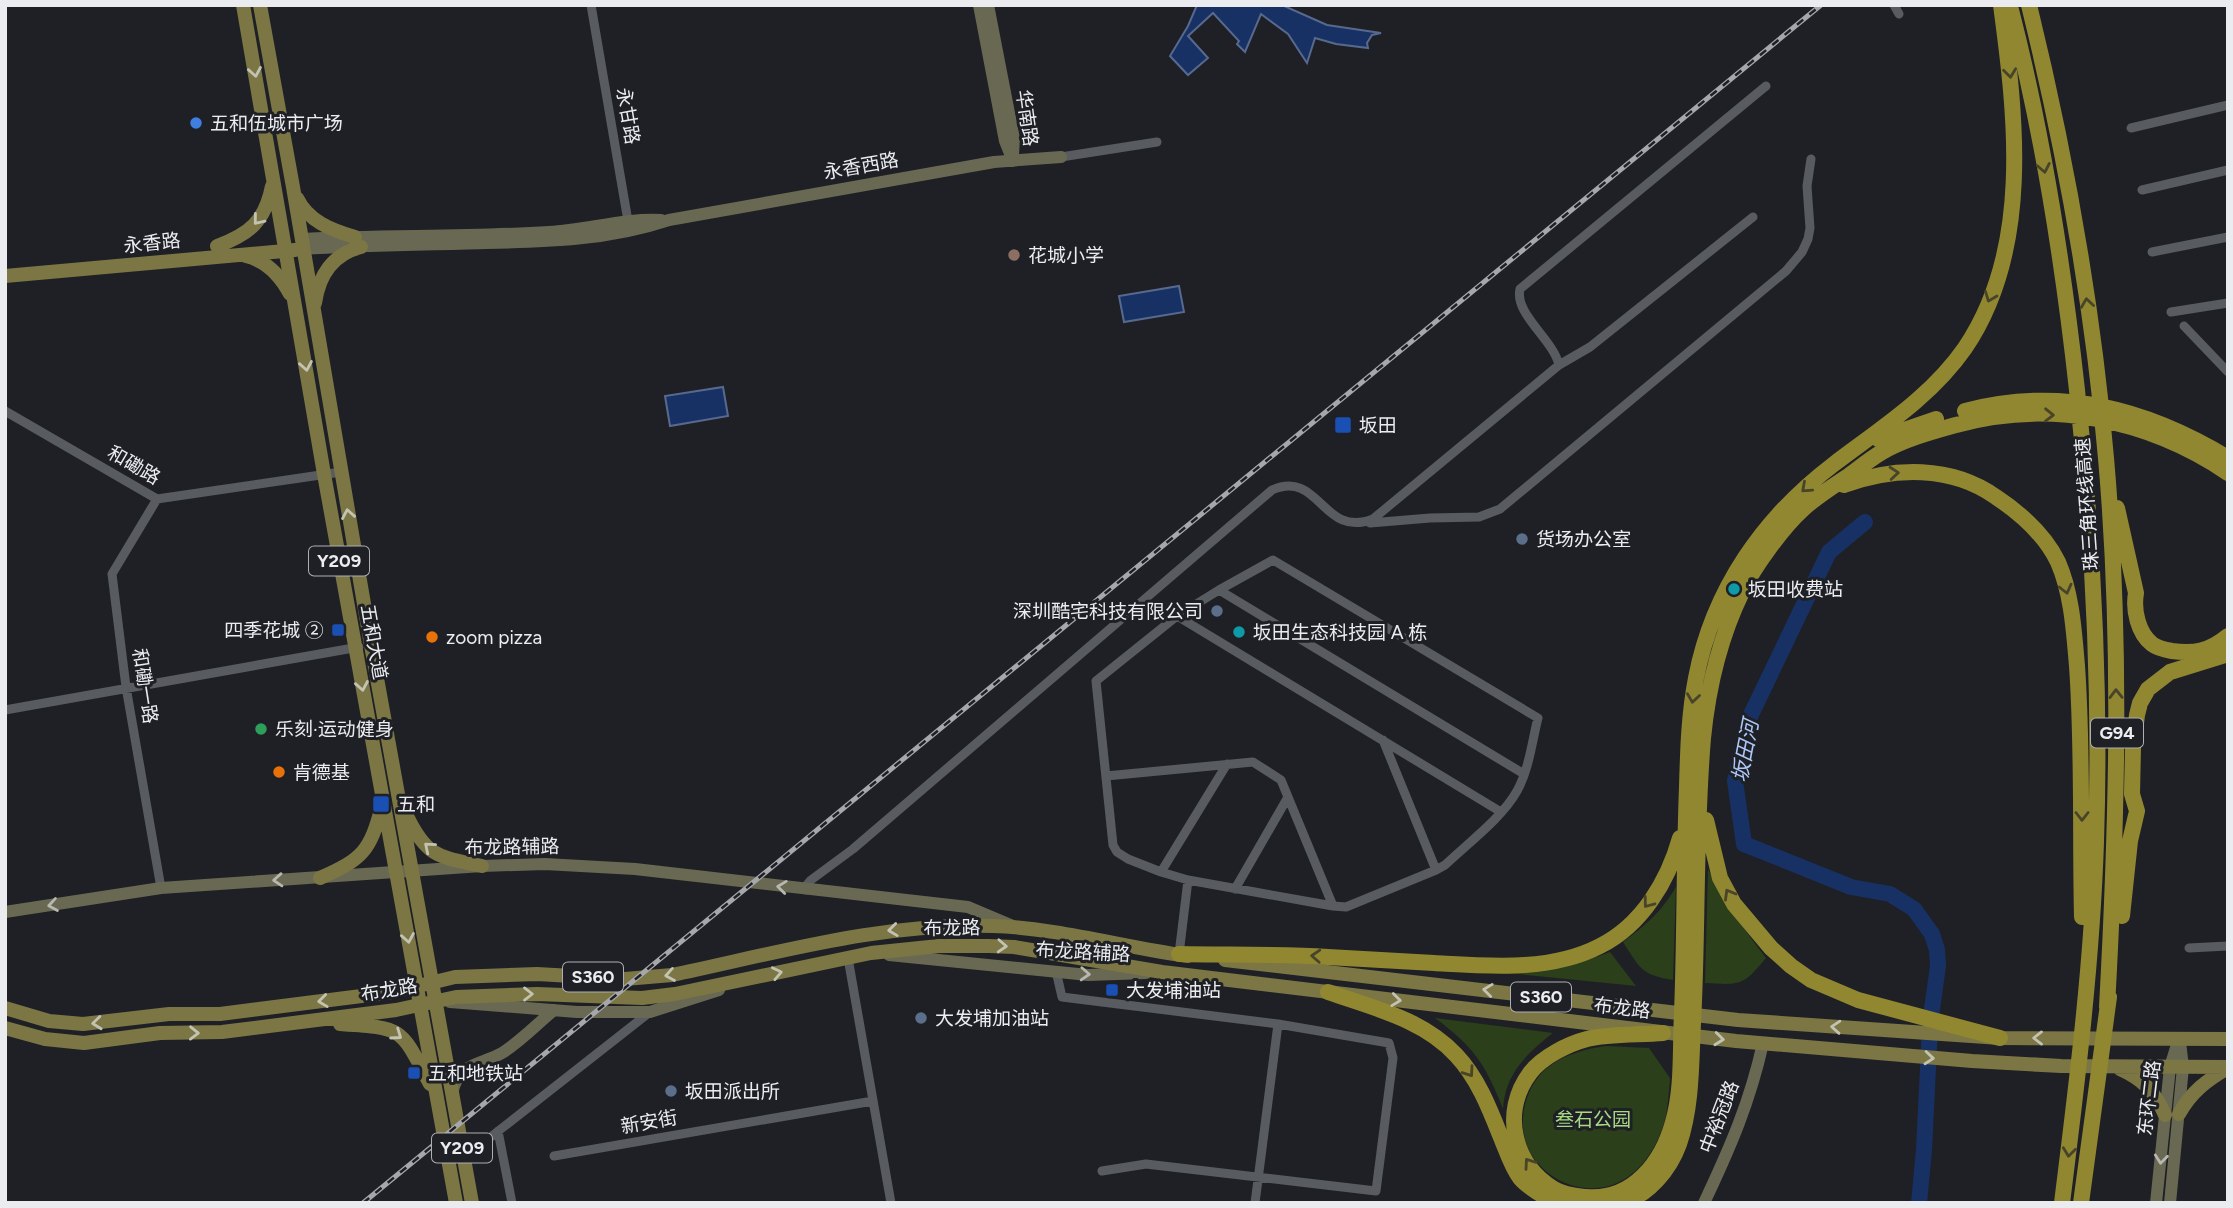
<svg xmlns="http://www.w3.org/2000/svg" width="2233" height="1208" font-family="Figtree,'Noto Sans SC',sans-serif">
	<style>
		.green { fill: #2a3f1a }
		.water { fill: #183164; stroke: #57698e; stroke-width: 2 }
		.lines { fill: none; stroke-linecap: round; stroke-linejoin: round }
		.river { stroke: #183164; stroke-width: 16 }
		.street { stroke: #585c61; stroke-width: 9 }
		.secondary { stroke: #696953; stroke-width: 12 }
		.primary { stroke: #7b7644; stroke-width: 14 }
		.highway { stroke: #928731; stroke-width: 16 }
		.rail-casing { stroke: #a5a7ab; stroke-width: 5 }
		.rail { stroke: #1e2025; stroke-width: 2.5; stroke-dasharray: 8; stroke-linecap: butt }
		.oneway { stroke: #c3c3b3 }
		.oneway2 { stroke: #474429 }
		.oneway3 { stroke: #b6b8b1 }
		.shop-dot { fill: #3f7fe0; stroke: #1e2025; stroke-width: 2.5 }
		.education-dot { fill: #8d6e63; stroke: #1e2025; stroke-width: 2.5 }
		.transit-dot { fill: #1a4fb4; stroke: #1e2025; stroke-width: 2.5 }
		.service-dot { fill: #5c6f8a; stroke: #1e2025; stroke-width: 2.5 }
		.culture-dot { fill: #0f9aa8; stroke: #1e2025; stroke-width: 2.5 }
		.food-dot { fill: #e8710a; stroke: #1e2025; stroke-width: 2.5 }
		.leisure-dot { fill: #2e9e5b; stroke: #1e2025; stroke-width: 2.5 }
		.labels { text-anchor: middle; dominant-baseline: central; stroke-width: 6; stroke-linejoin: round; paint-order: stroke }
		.shield { fill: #1e2025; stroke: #adafb2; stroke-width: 2 }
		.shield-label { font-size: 18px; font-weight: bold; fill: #eaecef }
		.street-label { font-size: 19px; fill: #eaecef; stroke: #1e2025 }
		.poi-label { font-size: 19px; fill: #eaecef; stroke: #1e2025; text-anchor: start }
		.park-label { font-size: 19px; fill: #a7d983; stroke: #1e2025 }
		.water-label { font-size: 21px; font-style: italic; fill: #adc8f9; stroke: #1e2025 }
	</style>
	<rect width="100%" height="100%" fill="#1e2025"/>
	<path class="green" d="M1708,869C1724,902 1744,929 1766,958C1743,986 1741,985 1705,983Z
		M1676,887L1673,980C1641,975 1640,968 1623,942C1646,925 1661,912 1676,887Z
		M1610,952L1636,986L1508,973C1544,970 1576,965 1610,952Z
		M1435,1018L1553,1033C1526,1054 1505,1074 1503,1109C1486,1065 1474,1047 1435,1018Z
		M1607,1046L1649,1048L1670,1078C1669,1091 1668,1104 1666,1116C1657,1154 1629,1192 1586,1188C1566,1186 1549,1177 1536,1161C1514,1134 1521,1090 1547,1068C1563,1055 1587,1048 1607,1046Z"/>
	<path class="water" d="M1197,5H1282L1327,25L1381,33L1372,35L1367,43L1368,48L1336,44L1315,38L1307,63L1288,34L1261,14L1245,52L1237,44L1239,41L1213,13L1188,36L1208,58L1188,75L1170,56L1188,26Z
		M1179,286L1184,312L1124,322L1119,296Z
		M723,387L728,416L670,426L665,396Z"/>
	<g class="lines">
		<path class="river" d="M1865,522L1829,552L1747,723L1735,781L1744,844L1851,887L1890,894L1914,909L1932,934L1937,950L1938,966L1931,1016
			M1919,1203L1924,1150L1930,1027"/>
		<path class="street" d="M591,5L629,227
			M1894,5L1899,14
			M2131,128L2228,105
			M1061,157L1157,142
			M2142,190L2228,170
			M2152,252L2228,237
			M2171,312L2228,303
			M2184,326L2228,372
			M1559,365C1553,339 1514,314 1520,289L1766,86
			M5,411L157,499L341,472
			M157,499L112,574L126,687L161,888
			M1370,523L1430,518L1479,517L1500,509L1786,271L1802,252L1808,239L1810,228L1807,186L1811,159
			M1273,560L1538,718C1532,741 1529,770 1517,791C1502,818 1468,843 1445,865L1436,870L1346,907L1333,906L1188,880L1161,872L1128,859L1117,852L1113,845L1096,681L1177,616L1219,590Z
			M1219,590L1524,774
			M1177,616L1501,812
			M5,710L359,647
			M1383,740L1436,870
			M1106,776L1253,762L1281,780L1333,906
			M1161,872L1227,764
			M1235,889L1288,797
			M806,890V886L811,880L853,849L1272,490C1320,469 1322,539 1373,519L1559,365L1590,347L1753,217
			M2189,948L2228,946
			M1179,954L1188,880
			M848,958L891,1203
			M1056,971L1062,997L1278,1024L1389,1043L1393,1058L1376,1191L1146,1164L1102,1171
			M498,1131L512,1203
			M554,1156L873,1101
			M464,1158L650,1012
			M1255,1203L1278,1024"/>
		<path class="secondary" d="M979,5L1005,141L1013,161
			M988,5L1014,139L1013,154
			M302,239C384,235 467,237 549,232C587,230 624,218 661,220
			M303,249C364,245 424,245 485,243C548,242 609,240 669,220L994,162L1061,157
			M5,912L161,888L482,866L545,864L635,869L968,907L1013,926
			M889,955L1088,975L1146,973
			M450,1002L577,1012H650L719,990
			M452,1093C460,1061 479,1066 502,1053C520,1042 537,1024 554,1010
			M1704,1203C1730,1148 1750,1102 1763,1043
			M2156,1203L2170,1067L2179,1038
			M2170,1203L2183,1067L2180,1042"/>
		<path class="primary" d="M243,5L324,474L456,1203
			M260,5L293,187L371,645L472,1203
			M297,198C308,221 331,230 355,237
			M217,246C250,234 265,221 272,186
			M246,256C267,261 280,275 290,294
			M5,276L295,250
			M315,303C319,275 333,254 361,247
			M407,816C427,858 440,857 482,866
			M320,878C363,859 370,851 382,806
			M1225,960L1738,1020L2000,1038L2228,1039
			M5,1008L49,1021L83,1024L169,1014H220L393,992L455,977L537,974L625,979L672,975C777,953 884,922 993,926C1058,928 1123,947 1188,956
			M340,1024C404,1028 400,1027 430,1084
			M5,1028L45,1039L84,1043L160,1033L222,1032L396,1010L456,997L537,994L642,998L675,994L871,953L939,946H989L1014,947L1162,972L1736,1041L1972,1061L2061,1066L2228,1067
			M2120,1069C2143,1079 2155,1092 2165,1115
			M2179,1114C2191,1092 2207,1080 2228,1068"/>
		<path class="highway" d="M2029,5C2065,152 2093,307 2106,458C2122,641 2117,824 2107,1007
			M2011,10C2043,134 2063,263 2077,390C2093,540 2101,691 2096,842C2092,963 2077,1083 2062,1203
			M1965,411C2060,386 2145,408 2228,458
			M1878,439L1936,419
			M1844,485C1894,467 1951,465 1996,497C2020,513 2045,535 2058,562C2072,594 2074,632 2077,666C2083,750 2080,833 2082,917
			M2117,508L2136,593C2133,610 2138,633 2152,644C2157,648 2166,650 2172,651C2195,654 2210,651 2228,636
			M1706,820L1720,878L1734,904L1771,948L1791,966L1811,980L1858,1000L2000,1038
			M2122,916L2130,841L2137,811L2132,794L2133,747L2137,715L2140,703L2148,689L2170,672L2228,654
			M1179,954C1229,955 1278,954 1328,957C1363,959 1398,961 1434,963C1488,966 1550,972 1600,946C1642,925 1668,881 1680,838
			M1328,992C1373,1008 1423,1019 1456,1055C1477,1077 1489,1107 1500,1135C1506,1149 1511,1166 1520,1178C1529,1189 1544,1196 1555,1203
			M1663,1033C1640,1035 1608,1034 1587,1039C1568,1044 1542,1057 1530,1073C1501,1112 1513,1164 1554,1189C1563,1195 1576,1196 1586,1197C1633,1201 1662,1162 1673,1122C1683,1088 1680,1049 1682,1013C1685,938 1684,862 1687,787C1688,750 1689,714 1696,678C1713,590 1763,518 1834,464C1880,429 1931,397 1965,348C2032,249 2016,117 2001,5
			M1622,1203C1649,1195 1670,1169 1679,1144C1692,1106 1691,1063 1693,1023C1698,928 1695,833 1703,738C1708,688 1720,637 1742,592C1753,568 1783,527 1803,509C1816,497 1832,487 1847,477C1858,469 1870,459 1882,452C1905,439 1931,432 1956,425C2049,399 2148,419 2228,473
			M2081,1203L2109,997"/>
		<g class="rail-casing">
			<path id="rail" d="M363,1203L1821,5"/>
		</g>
		<use href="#rail" class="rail"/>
	</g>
	<defs><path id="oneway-chevron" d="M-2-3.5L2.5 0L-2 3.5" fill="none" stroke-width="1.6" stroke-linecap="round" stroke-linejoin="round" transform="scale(1.75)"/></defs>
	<g class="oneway">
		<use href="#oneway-chevron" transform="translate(255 72) rotate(80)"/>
		<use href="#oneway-chevron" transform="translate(258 220) rotate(129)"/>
		<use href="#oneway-chevron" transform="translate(306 366) rotate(80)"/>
		<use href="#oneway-chevron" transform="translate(348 514) rotate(-100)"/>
		<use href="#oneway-chevron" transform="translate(362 686) rotate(80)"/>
		<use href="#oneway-chevron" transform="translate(429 847) rotate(-140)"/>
		<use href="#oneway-chevron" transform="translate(893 930) rotate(173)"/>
		<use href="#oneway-chevron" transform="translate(408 938) rotate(80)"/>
		<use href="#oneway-chevron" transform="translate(1002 946) rotate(3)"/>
		<use href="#oneway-chevron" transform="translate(777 973) rotate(-12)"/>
		<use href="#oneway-chevron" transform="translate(670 975) rotate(170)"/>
		<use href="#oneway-chevron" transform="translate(1488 990) rotate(-173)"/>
		<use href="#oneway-chevron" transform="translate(528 994)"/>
		<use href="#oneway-chevron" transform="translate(1396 1000) rotate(7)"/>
		<use href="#oneway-chevron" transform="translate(323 1001) rotate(173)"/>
		<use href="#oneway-chevron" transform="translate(97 1023) rotate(174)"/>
		<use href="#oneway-chevron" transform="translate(1836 1027) rotate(-176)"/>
		<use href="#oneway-chevron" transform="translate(194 1033) rotate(1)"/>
		<use href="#oneway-chevron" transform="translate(397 1035) rotate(35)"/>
		<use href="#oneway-chevron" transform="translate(2038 1038) rotate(180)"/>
		<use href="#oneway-chevron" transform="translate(1719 1039) rotate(6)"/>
		<use href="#oneway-chevron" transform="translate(1929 1058) rotate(5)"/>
	</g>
	<g class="oneway2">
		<use href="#oneway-chevron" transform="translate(2010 73) rotate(83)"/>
		<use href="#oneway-chevron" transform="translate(2044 168) rotate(79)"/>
		<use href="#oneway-chevron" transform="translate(1990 297) rotate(111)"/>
		<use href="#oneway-chevron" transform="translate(2087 303) rotate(-98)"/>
		<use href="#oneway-chevron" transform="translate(2049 415) rotate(1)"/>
		<use href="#oneway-chevron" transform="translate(1894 473) rotate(-5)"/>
		<use href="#oneway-chevron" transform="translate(1806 488) rotate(138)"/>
		<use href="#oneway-chevron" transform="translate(2066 589) rotate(76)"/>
		<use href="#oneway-chevron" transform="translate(2116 694) rotate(-91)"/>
		<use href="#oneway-chevron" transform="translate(1693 698) rotate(98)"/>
		<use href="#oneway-chevron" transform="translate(2082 816) rotate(90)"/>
		<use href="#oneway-chevron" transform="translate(1729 894) rotate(-120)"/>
		<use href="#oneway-chevron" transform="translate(1648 903) rotate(127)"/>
		<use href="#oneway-chevron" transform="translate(1316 956) rotate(-177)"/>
		<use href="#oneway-chevron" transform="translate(1469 1072) rotate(55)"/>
		<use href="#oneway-chevron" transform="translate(2069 1152) rotate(97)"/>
		<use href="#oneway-chevron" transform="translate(1529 1163) rotate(-125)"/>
	</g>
	<g class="oneway3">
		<use href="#oneway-chevron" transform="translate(278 880) rotate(176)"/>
		<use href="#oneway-chevron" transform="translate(782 887) rotate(-173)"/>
		<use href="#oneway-chevron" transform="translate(53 905) rotate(171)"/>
		<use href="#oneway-chevron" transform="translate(1085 974) rotate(3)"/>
		<use href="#oneway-chevron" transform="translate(2161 1159) rotate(96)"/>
	</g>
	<circle class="shop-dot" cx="196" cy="123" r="7"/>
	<circle class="education-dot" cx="1014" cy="255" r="7"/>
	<g class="transit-dot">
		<rect x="1334" y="416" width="18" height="18" rx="3.5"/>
		<rect x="331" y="623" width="14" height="14" rx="3.5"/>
		<rect x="372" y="795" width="18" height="18" rx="3.5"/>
		<rect x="1105" y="983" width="14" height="14" rx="3.5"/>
		<rect x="407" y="1066" width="14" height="14" rx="3.5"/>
	</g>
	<g class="service-dot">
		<circle cx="1522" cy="539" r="7"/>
		<circle cx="1217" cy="611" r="7"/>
		<circle cx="921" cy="1018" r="7"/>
		<circle cx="671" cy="1091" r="7"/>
	</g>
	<g class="culture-dot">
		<circle cx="1734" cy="589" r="7"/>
		<circle cx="1239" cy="632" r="7"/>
	</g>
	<g class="food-dot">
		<circle cx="432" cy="637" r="7"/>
		<circle cx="279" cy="772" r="7"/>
	</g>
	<circle class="leisure-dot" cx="261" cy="729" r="7"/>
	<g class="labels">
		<g class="shield">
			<rect x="309" y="546.5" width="60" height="29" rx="5"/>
			<rect x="2091" y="718.5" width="52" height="29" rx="5"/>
			<rect x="563" y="962.5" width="60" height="29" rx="5"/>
			<rect x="1511" y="982.5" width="60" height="29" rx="5"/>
			<rect x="432" y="1133.5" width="60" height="29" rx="5"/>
		</g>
		<g class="shield-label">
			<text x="339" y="561">Y209</text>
			<text x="2117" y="733">G94</text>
			<text x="593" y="977">S360</text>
			<text x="1541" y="997">S360</text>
			<text x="462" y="1148">Y209</text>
		</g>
		<g class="street-label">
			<text transform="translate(628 116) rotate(80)">永甘路</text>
			<text transform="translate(1027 118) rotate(82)">华南路</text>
			<text transform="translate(861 166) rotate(-10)">永香西路</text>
			<text transform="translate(152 243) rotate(-6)">永香路</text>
			<text transform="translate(134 465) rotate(30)">和磡路</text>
			<text transform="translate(2087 504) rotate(-94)">珠三角环线高速</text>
			<text transform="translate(374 642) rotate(80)">五和大道</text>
			<text transform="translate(145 686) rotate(81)">和磡一路</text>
			<text transform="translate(512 847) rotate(-1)">布龙路辅路</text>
			<text transform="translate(952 928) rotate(-1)">布龙路</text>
			<text transform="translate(1083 952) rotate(3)">布龙路辅路</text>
			<text transform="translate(389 990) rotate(-10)">布龙路</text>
			<text transform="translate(1622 1008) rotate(7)">布龙路</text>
			<text transform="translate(2149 1098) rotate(-83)">东环二路</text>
			<text transform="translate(1719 1117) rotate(-69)">中裕冠路</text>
			<text transform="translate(649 1122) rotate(-10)">新安街</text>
		</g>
		<g class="poi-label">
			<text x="210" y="123">五和伍城市广场</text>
			<text x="1028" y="255">花城小学</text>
			<text x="1359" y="425">坂田</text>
			<text x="1536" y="539">货场办公室</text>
			<text x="1748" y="589">坂田收费站</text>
			<text x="1203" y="611" text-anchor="end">深圳酷宅科技有限公司</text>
			<text x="324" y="630" text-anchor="end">四季花城 ②</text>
			<text x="1253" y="632">坂田生态科技园 A 栋</text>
			<text x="446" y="637">zoom pizza</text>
			<text x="275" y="729">乐刻·运动健身</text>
			<text x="293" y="772">肯德基</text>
			<text x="397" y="804">五和</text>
			<text x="1126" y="990">大发埔油站</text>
			<text x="935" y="1018">大发埔加油站</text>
			<text x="428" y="1073">五和地铁站</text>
			<text x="685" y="1091">坂田派出所</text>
		</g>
		<g class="park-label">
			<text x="1593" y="1119">叁石公园</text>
		</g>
		<g class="water-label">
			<text transform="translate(1745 751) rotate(-79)">坂田河</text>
		</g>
	</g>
	<rect width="2233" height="1208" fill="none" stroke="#eaecef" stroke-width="14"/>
</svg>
